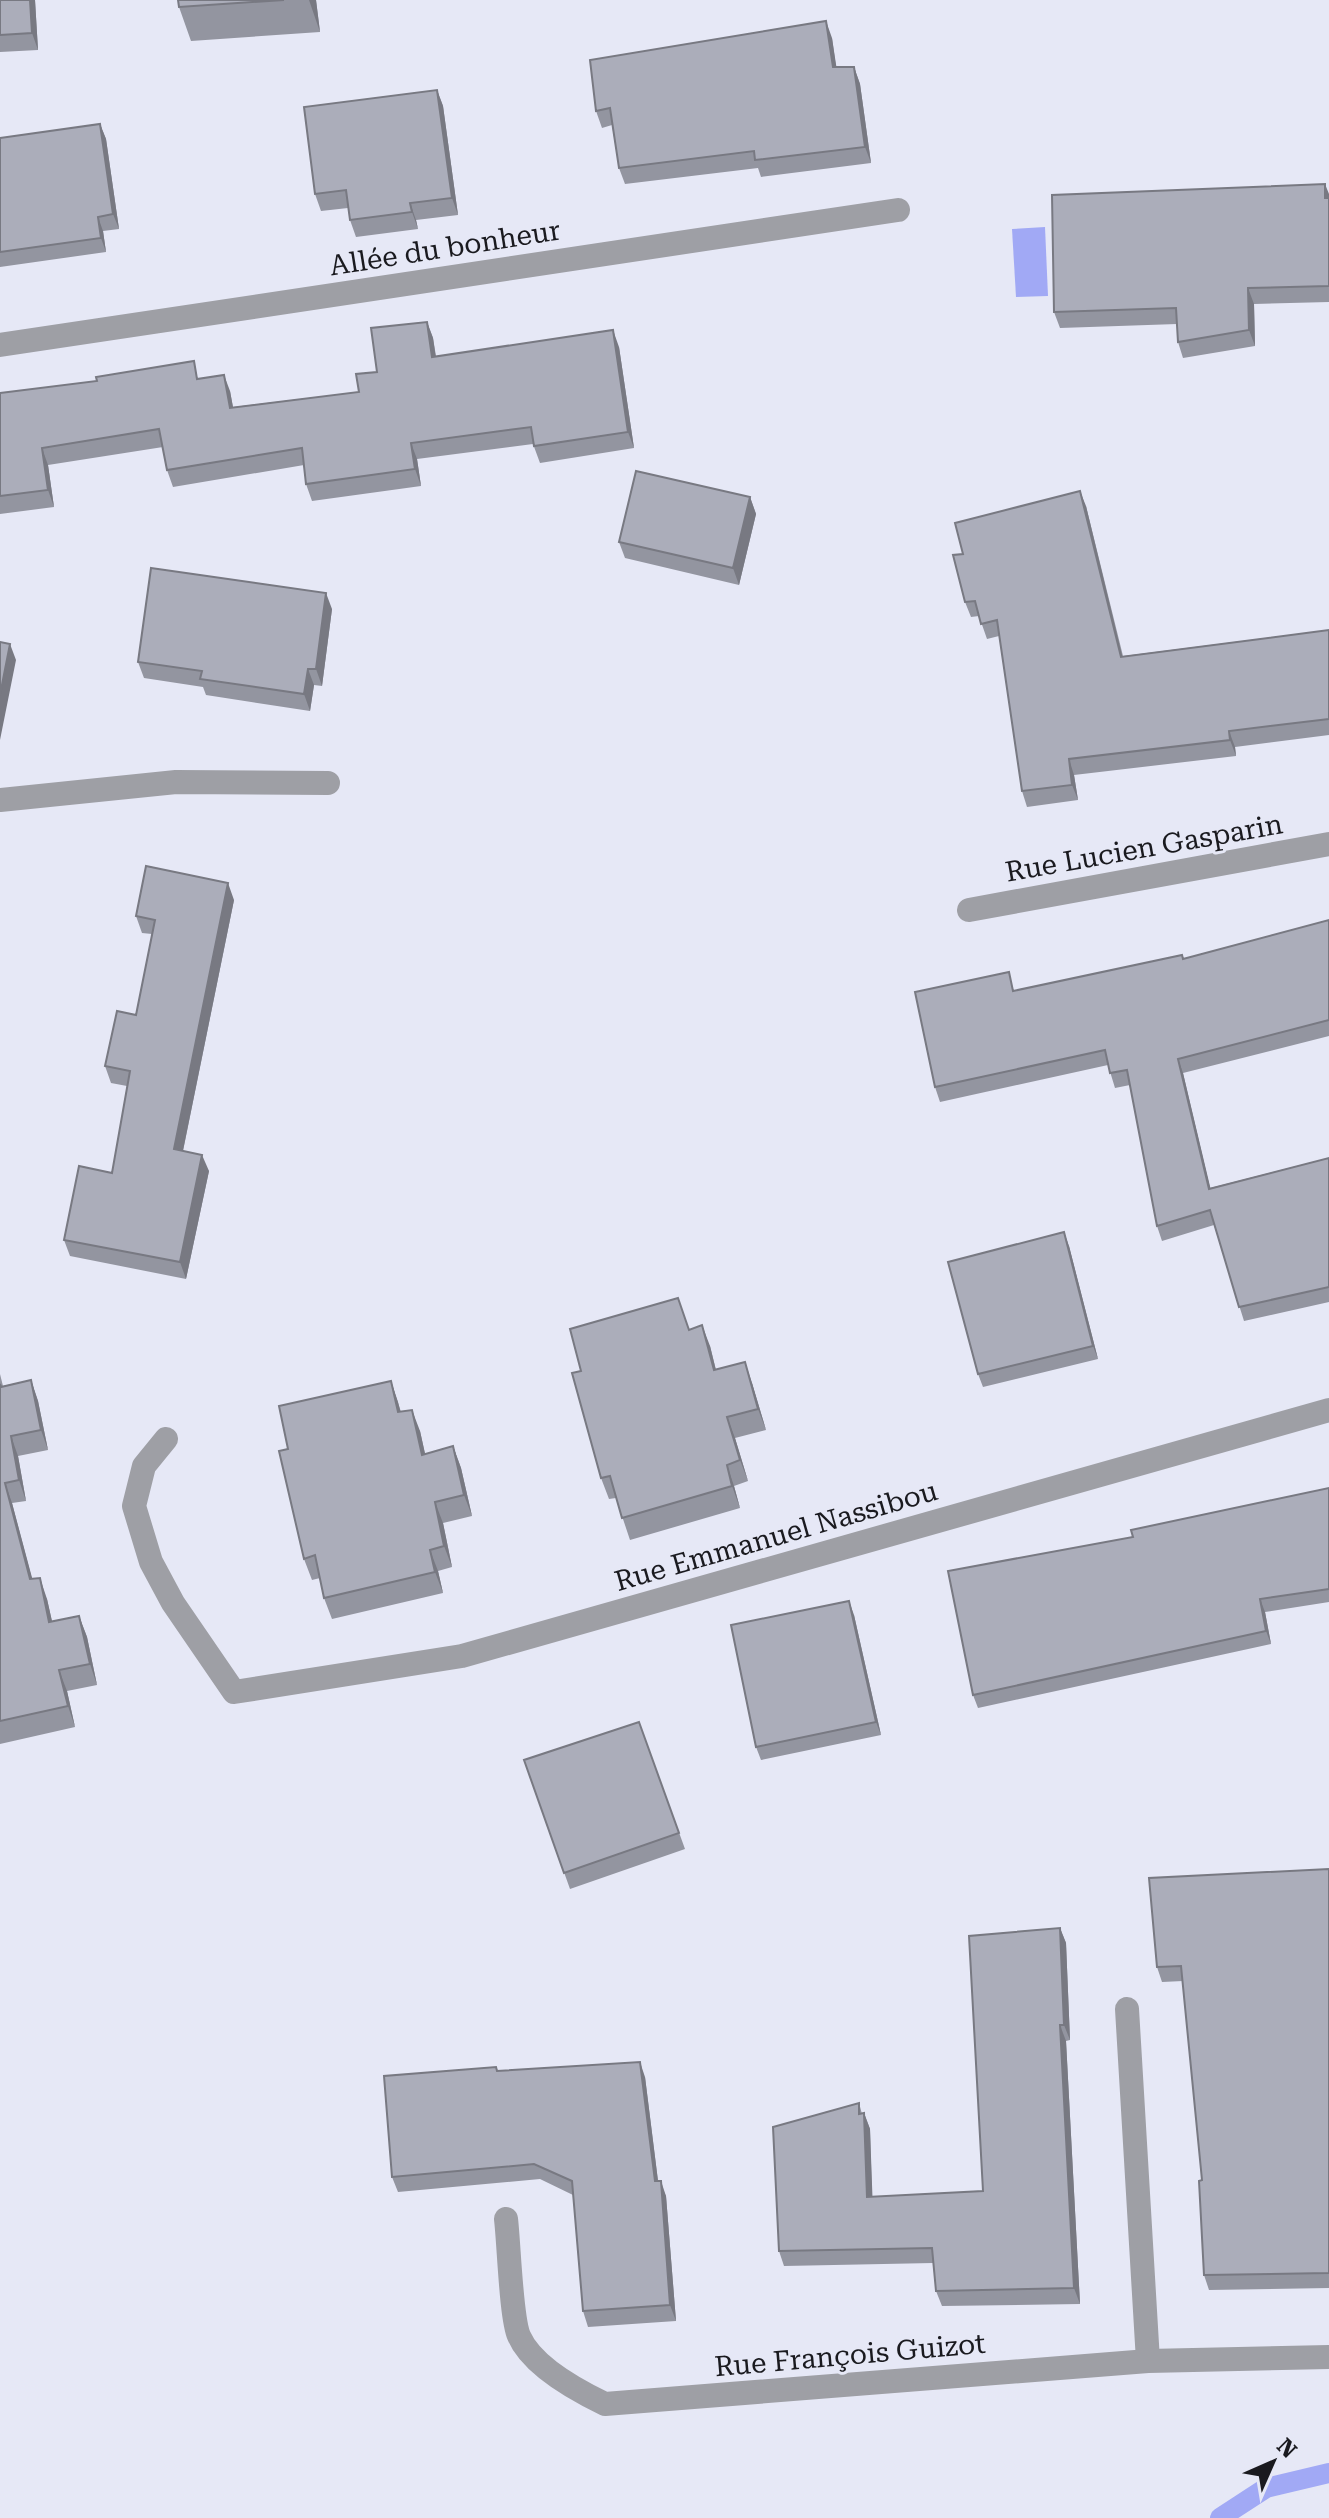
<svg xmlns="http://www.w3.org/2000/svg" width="1329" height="2518" font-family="'Roboto Serif',serif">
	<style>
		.water { fill: #a1a9f5 }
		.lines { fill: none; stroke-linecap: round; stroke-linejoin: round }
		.stream { stroke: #a1a9f5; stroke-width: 20 }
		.minor { stroke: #9e9fa5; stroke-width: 24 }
		.wall { fill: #9395a0 }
		.shaded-wall { fill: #787982 }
		.building { fill: #abadba; stroke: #787982; stroke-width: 2 }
		.labels { text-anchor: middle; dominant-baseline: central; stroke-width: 6; stroke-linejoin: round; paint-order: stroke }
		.street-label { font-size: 28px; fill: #1a1a1f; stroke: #e6e8f6 }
	</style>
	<rect width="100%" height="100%" fill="#e6e8f6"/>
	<path class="water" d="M1045,227L1048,296L1016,297L1012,229Z"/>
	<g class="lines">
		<path class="stream" d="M1220,2518L1266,2488L1329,2473"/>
		<path class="minor" d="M0,345L898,210
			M0,800L176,782L328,783
			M969,910L1329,844
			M166,1439L144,1466L134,1506L151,1562L173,1603L234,1692L462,1656L1329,1410
			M1127,2009L1148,2361
			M506,2219C509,2244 511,2318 519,2336C532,2366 578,2391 605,2404L1148,2361L1329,2357"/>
	</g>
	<path class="wall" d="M0,0H35L38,50L0,52Z
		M178,0H316L320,32L191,41L179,7Z
		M832,38L836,67H854L860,84L871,163L761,177L758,168L625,184L619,168L612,125L602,128L596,111Z
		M437,90L443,106L458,215L416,220L418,229L356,237L350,220L348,208L321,211L315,194Z
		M100,124L106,139L119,229L103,231L106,252L0,267V138Z
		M1329,194V302L1254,304L1255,346L1183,358L1178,342L1177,324L1060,328L1054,312Z
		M427,322L433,338L436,356L619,347L634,448L540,463L533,444L417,459L421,486L312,501L306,484L304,465L173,487L167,470L163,447L48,465L54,507L0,514V393L200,379L230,391L233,407L359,392Z
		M750,497L756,514L739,585L625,558L619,542Z
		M1086,506L1123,656L1329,630V735L1235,747L1236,756L1074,775L1078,800L1027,807L1022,791L999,636L987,639L979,616L971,617L965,602L963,554Z
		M332,609L322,686L314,685L310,711L206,695L203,687L144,678L138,662Z
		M234,900L183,1151L209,1171L186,1279L70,1256L64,1240L112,1173L127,1086L111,1083L105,1066L136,1015L152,934L142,933L136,916Z
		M1329,920V1036L1183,1073L1210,1188L1329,1158V1302L1244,1321L1214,1225L1162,1241L1157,1226L1130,1085L1115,1088L1108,1065L940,1102L935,1087L1015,990L1183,959Z
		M1069,1246L1098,1359L983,1387L978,1374Z
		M689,1330L710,1346L716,1370L752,1383L766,1430L735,1438L748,1481L734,1486L740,1508L630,1540L616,1498L609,1499L601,1478L581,1371Z
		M0,1374L3,1386L31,1380L38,1401L48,1450L18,1456L26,1501L12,1503L32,1579L47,1599L52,1622L79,1616L87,1637L97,1685L67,1691L75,1727L0,1744Z
		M391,1381L401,1412L420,1431L425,1454L453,1446L461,1468L472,1516L443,1523L452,1567L438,1571L443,1593L332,1619L324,1598L320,1578L312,1580L304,1559L288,1449Z
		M1329,1488V1602L1265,1612L1271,1644L978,1708L973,1695L1133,1537Z
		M854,1615L881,1735L761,1760L756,1747Z
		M639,1722L685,1849L570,1889L524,1760Z
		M1329,1869V2288L1209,2290L1204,2275L1202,2180L1183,1981L1162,1982L1157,1967Z
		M1060,1928L1066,1943L1070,2040L1066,2041L1080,2304L942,2306L936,2291L933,2263L784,2266L779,2251L859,2103L862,2114L864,2113L870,2129L872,2197L983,2191Z
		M496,2067L498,2071L645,2077L658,2181L666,2196L676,2321L588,2327L583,2311L573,2195L540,2179L398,2192L392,2177Z"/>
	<path class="shaded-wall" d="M30,0H35L38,50L32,33Z
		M309,0H316L320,32Z
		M826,21L832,38L839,84L833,67Z
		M854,67L860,84L871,163L865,147Z
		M437,90L443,106L458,215L452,198Z
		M100,124L106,139L119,229L113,214Z
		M1325,184L1329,194V208L1325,198Z
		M410,203L416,220L418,229L412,212Z
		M98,217L103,231L106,252L101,238Z
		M1248,288L1254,304L1255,346L1249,330Z
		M427,322L433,338L438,373L432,357Z
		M613,330L619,347L634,448L628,432Z
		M224,375L230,391L236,424L230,408Z
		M411,443L417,459L421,486L415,469Z
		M42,448L48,465L54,507L48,490Z
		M1080,491L1086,506L1126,672L1121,657Z
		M750,497L756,514L739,585L733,568Z
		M326,593L332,609L322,686L316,669Z
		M10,644L16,660L0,740V695Z
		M308,669L314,685L310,711L304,694Z
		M1229,731L1235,747L1236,756L1230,740Z
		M1069,759L1074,775L1078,800L1072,785Z
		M228,883L234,900L180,1165L174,1149Z
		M1178,1059L1183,1073L1214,1203L1209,1189Z
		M202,1155L209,1171L186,1279L180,1262Z
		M1064,1232L1069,1246L1098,1359L1093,1346Z
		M702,1325L710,1346L721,1391L714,1370Z
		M745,1362L752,1383L766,1430L758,1409Z
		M31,1380L38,1401L48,1450L41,1430Z
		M391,1381L398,1402L406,1434L398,1412Z
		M412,1410L420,1431L430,1476L422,1455Z
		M727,1417L735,1438L748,1481L740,1460Z
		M11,1436L18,1456L26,1501L19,1480Z
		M453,1446L461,1468L472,1516L464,1495Z
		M727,1465L734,1486L740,1508L732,1486Z
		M5,1483L12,1503L38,1600L30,1579Z
		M435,1502L443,1523L452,1567L444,1546Z
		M430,1550L438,1571L443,1593L435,1572Z
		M40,1578L47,1599L57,1643L49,1622Z
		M1260,1599L1265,1612L1271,1644L1266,1631Z
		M849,1601L854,1615L881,1735L876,1722Z
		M79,1616L87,1637L97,1685L90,1664Z
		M59,1670L67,1691L75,1727L68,1706Z
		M1060,1928L1066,1943L1070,2040L1064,2025Z
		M1060,2025L1066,2041L1080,2304L1074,2288Z
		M640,2062L645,2077L660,2197L655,2181Z
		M864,2113L870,2129L873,2212L867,2197Z
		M661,2181L666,2196L676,2321L670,2305Z"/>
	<path class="building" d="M0,0H30L32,33L0,35Z
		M178,0H284L179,7Z
		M826,21L833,67H854L865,147L755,160L754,151L619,168L610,108L596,111L590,60Z
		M437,90L452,198L410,203L412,212L350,220L346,190L315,194L304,107Z
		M100,124L113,214L98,217L101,238L0,252V138Z
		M1325,184V198H1329V286L1248,288L1249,330L1178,342L1176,308L1054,312L1052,195Z
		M427,322L432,357L613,330L628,432L534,446L531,427L411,443L415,469L306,484L302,448L167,470L159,429L42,448L48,490L0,496V393L97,381L96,377L194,361L197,379L224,375L230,408L359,392L356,374L377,372L371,328Z
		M636,471L750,497L733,568L619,542Z
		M1080,491L1121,657L1329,630V719L1229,731L1230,740L1069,759L1072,785L1022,791L997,620L981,624L975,601L965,602L953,555L963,554L955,523Z
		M151,568L326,593L316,669H308L304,694L200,679L202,671L138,662Z
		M0,642L10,644L0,695Z
		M146,866L228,883L174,1149L202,1155L180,1262L64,1240L79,1166L112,1173L130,1071L105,1066L117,1011L136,1015L155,920L136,916Z
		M1329,920V1020L1178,1059L1209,1189L1329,1158V1287L1239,1307L1210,1210L1157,1226L1127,1070L1110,1073L1105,1050L935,1087L915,992L1009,972L1013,991L1182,955L1183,959Z
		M1064,1232L1093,1346L978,1374L948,1262Z
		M678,1298L689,1330L702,1325L714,1370L745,1362L758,1409L727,1417L740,1460L727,1465L732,1486L622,1518L610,1476L601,1478L572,1373L581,1371L570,1329Z
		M31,1380L41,1430L11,1436L19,1480L5,1483L30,1579L40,1578L49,1622L79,1616L90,1664L59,1670L68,1706L0,1721V1384L1,1387Z
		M391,1381L398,1412L412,1410L422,1455L453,1446L464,1495L435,1502L444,1546L430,1550L435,1572L324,1598L315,1555L304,1559L279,1451L288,1449L279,1406Z
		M1329,1488V1589L1260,1599L1266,1631L973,1695L948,1571L1133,1537L1131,1530Z
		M849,1601L876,1722L756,1747L731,1625Z
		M639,1722L679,1833L564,1873L524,1760Z
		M1329,1869V2273L1204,2275L1199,2181L1202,2180L1181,1966L1157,1967L1149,1878Z
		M1060,1928L1064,2025H1060L1074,2288L936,2291L932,2248L779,2251L773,2127L859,2103V2114L864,2113L867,2197L983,2191L969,1936Z
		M640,2062L655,2181H661L670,2305L583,2311L572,2181L534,2164L392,2177L384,2076L496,2067L497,2071Z"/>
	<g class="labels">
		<g class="street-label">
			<text transform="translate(445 248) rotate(-9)">Allée du bonheur</text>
			<text transform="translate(1144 848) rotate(-10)">Rue Lucien Gasparin</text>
			<text transform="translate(776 1536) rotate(-16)">Rue Emmanuel Nassibou</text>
			<text transform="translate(850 2355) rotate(-5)">Rue François Guizot</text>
		</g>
	</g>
	<g transform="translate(1273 2462) rotate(45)" stroke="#e6e8f6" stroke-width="6" paint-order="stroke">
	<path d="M0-6L14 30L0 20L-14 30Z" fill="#1a1a1f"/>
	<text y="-12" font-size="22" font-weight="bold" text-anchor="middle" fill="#1a1a1f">N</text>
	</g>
</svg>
